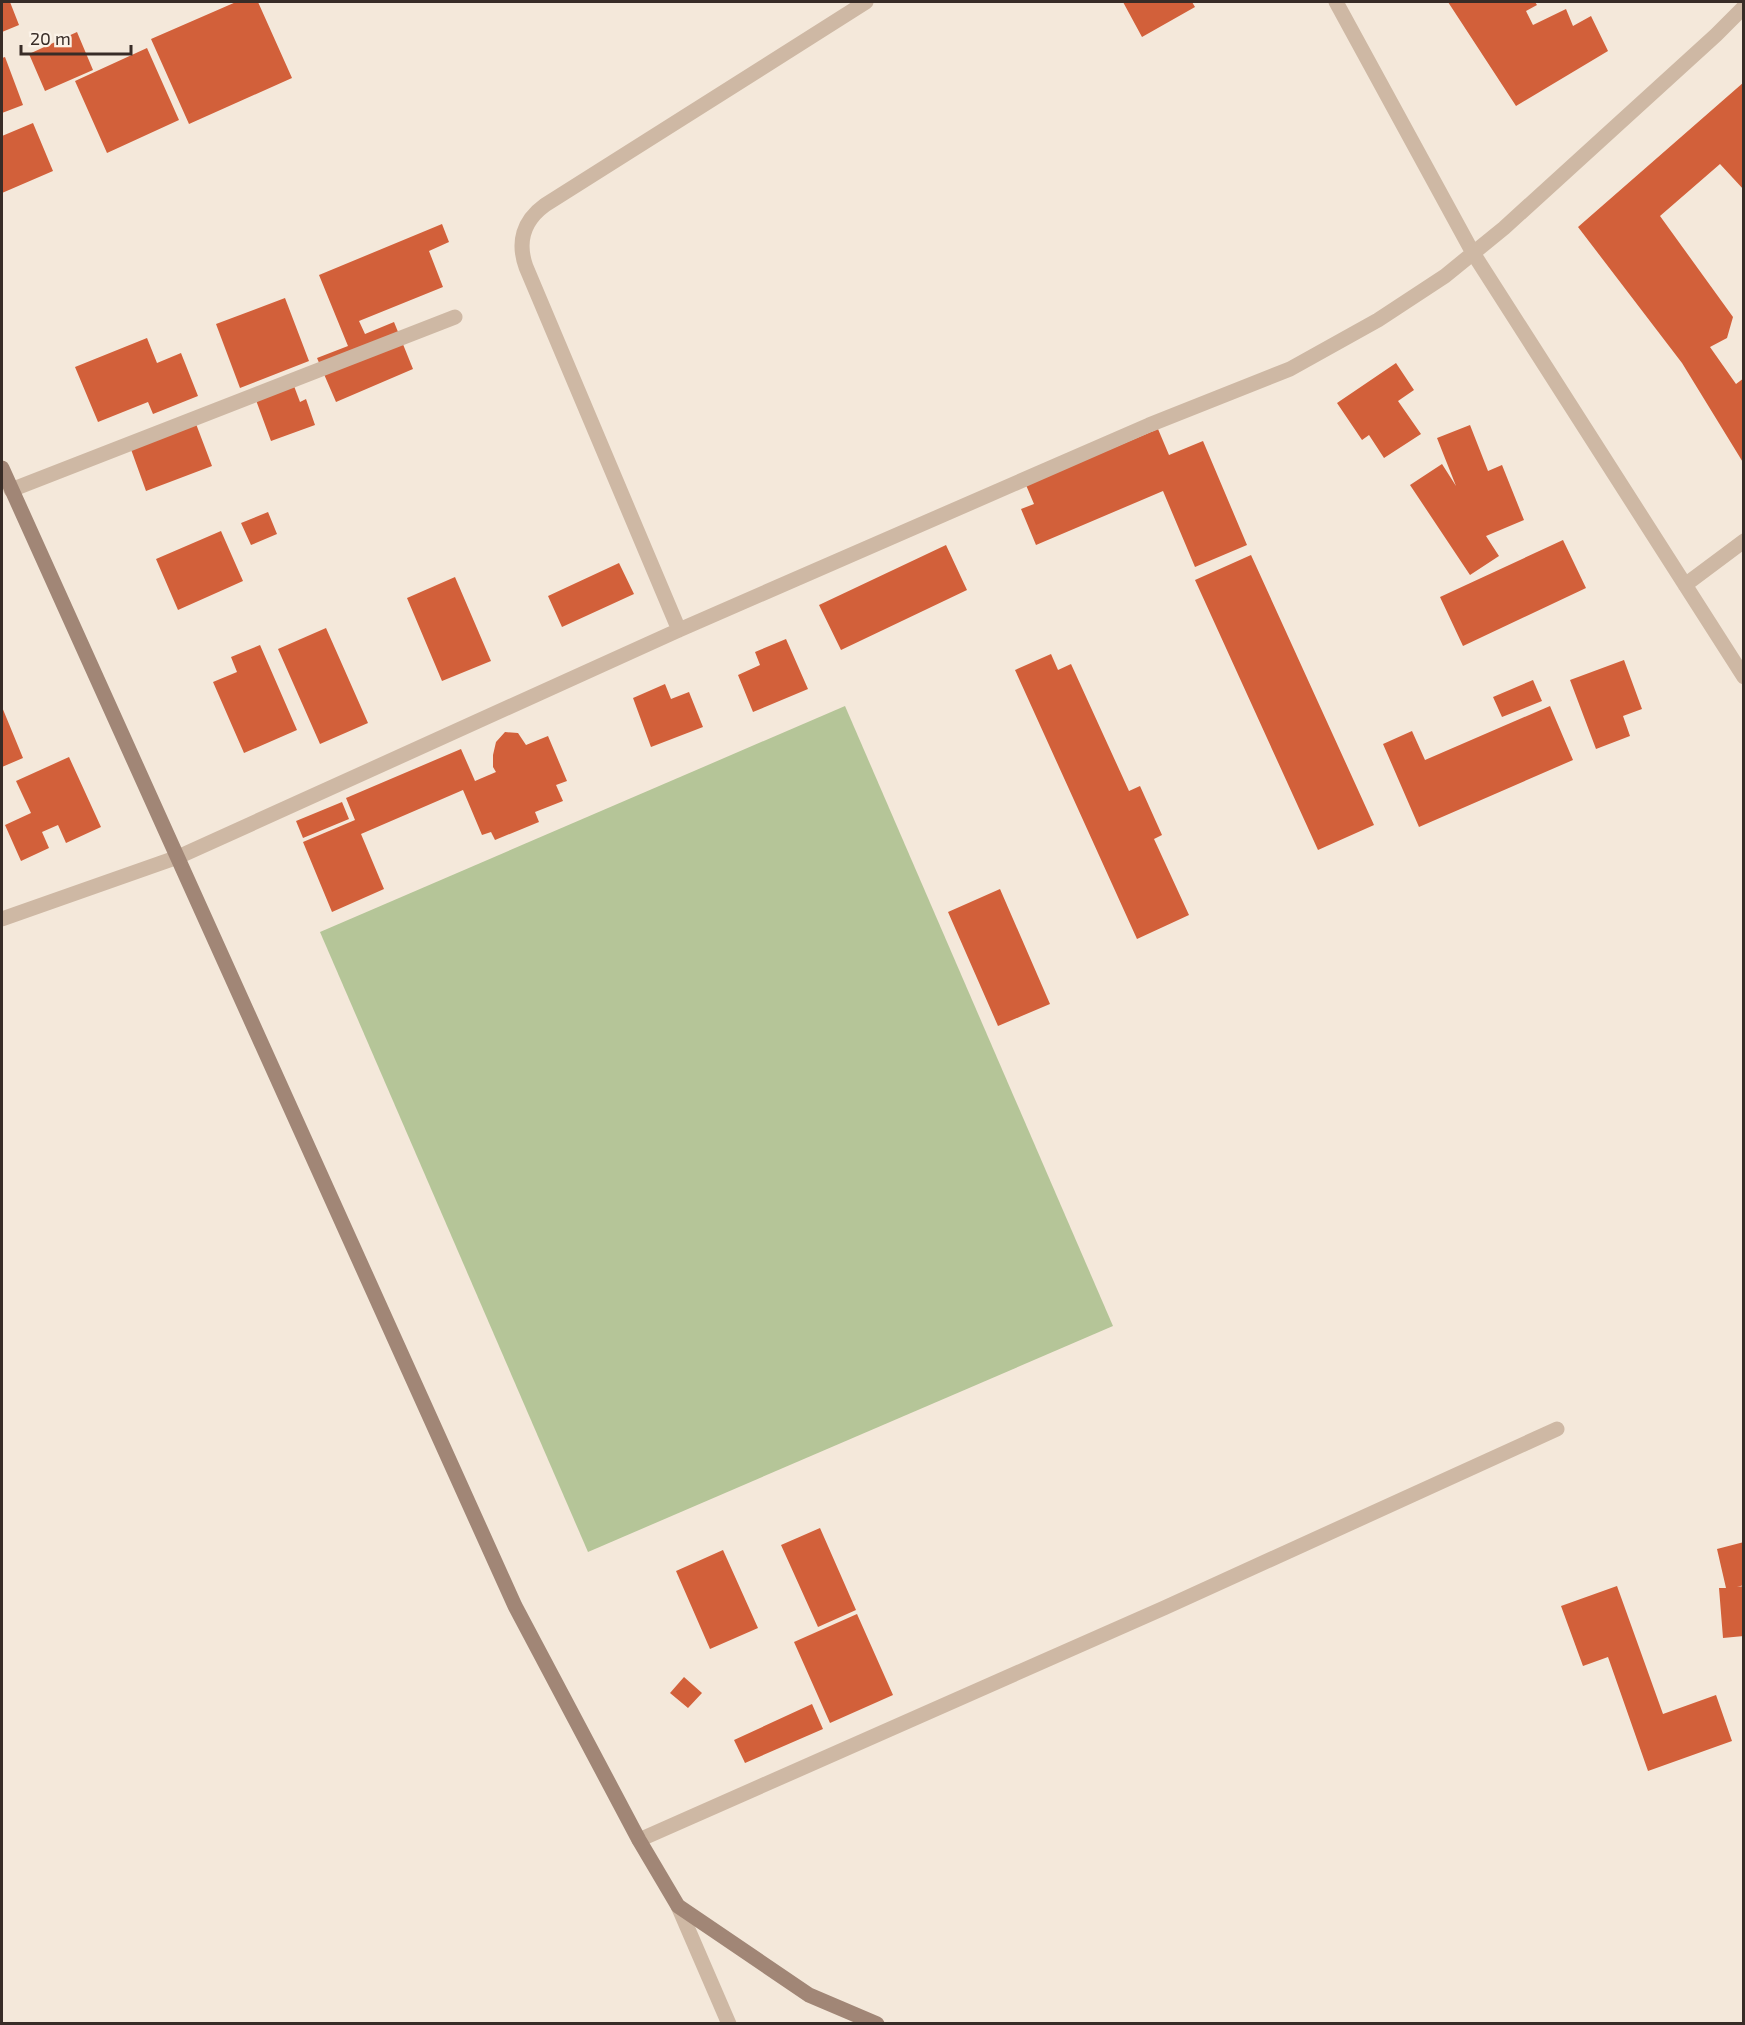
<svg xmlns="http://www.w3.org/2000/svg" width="1745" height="2025" font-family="'Exo 2',sans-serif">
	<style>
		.green { fill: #b5c598 }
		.building { fill: #d2603a }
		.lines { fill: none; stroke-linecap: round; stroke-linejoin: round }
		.minor { stroke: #ceb8a4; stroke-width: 15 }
		.tertiary { stroke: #ceb8a4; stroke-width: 15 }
		.secondary { stroke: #a18676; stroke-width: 15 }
	</style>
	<rect width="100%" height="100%" fill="#f4e8da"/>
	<path class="green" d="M845,706L1113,1326L588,1552L320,932Z"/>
	<path class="building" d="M2,2H10L19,25L2,32Z
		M236,2H258L292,78L189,124L151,39Z
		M1123,2H1192L1195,7L1142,37Z
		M1448,2H1535L1537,5L1526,11L1533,25L1566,9L1573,26L1591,16L1608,51L1516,106Z
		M77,32L93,70L45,91L29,54Z
		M147,48L179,120L107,153L75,81Z
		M5,57L23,105L2,113V58Z
		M1744,82V190L1720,164L1660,216L1733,317L1727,338L1710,347L1736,384L1744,378V464L1682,363L1578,227Z
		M33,123L53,171L2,193V136Z
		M442,224L449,242L429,251L443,287L359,321L365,334L394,322L413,369L336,402L317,358L348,346L319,275Z
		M285,298L309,361L240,388L216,324Z
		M147,338L157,363L181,353L198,396L153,414L148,402L98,422L75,367Z
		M1396,363L1414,390L1398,401L1421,434L1384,458L1369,435L1362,440L1337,403Z
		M291,378L300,402L306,399L315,425L271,441L253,392Z
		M193,416L212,466L146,491L128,441Z
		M1470,425L1488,471L1502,465L1524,520L1486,536L1499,556L1470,575L1410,485L1442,464L1456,486L1437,438Z
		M1158,429L1169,455L1203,441L1247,545L1195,567L1163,491L1036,545L1021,509L1034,504L1026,485Z
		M268,512L277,534L251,545L241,523Z
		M221,531L243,581L178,610L156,559Z
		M1563,540L1586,588L1463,646L1440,597Z
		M946,545L967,590L841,650L819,605Z
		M1251,555L1374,825L1318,850L1195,580Z
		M619,563L634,594L562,627L548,596Z
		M455,577L491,661L442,681L407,598Z
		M326,628L368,723L320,744L278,649Z
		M786,639L808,689L753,712L738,675L760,665L755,652Z
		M260,645L297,730L244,753L213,682L237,672L231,657Z
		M1051,654L1058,670L1071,664L1129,791L1140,786L1162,835L1154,839L1189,915L1137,939L1015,670Z
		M1624,660L1642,709L1623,716L1630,736L1596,749L1570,680Z
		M1533,680L1542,701L1502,717L1493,697Z
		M665,684L671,699L689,692L703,727L651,747L633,698Z
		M1550,706L1573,760L1419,827L1383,744L1412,731L1425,760Z
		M2,707L23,758L2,767Z
		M505,732L518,733L526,745L548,736L567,781L556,785L563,801L535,812L539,822L495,840L491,832L482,835L463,790L361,834L384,889L332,912L303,842L355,820L346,798L461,749L475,781L496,772L493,767V755L496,742Z
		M69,757L101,827L66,843L58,825L42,832L49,848L21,861L5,825L31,813L16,781Z
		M342,802L349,819L303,838L296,821Z
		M1000,889L1050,1004L998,1026L948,912Z
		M820,1528L856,1610L818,1627L781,1545Z
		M1744,1542V1585L1737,1587L1744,1586V1636L1723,1638L1719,1588H1726L1717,1549Z
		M723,1550L758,1628L710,1649L676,1571Z
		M1617,1586L1663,1714L1716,1695L1732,1741L1648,1771L1608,1657L1583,1666L1561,1606Z
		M857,1614L893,1695L830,1723L794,1642Z
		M684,1677L702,1693L688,1708L670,1693Z
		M812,1704L823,1729L745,1763L734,1740Z"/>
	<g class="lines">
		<path class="minor" d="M1336,2L1473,253L1744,677
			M11,490L455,317
			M1685,585L1744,541
			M679,630L526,267C517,242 523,221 545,205L866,2
			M2,919L178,857L679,630L1149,425L1290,369L1378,320L1445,276L1504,228L1716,35L1744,7
			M639,1840L1164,1608L1557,1429"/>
		<path class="tertiary" d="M678,1906L729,2024"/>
		<path class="secondary" d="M2,468L515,1606L639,1840L678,1906L809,1995L877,2024"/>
	</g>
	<rect width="1745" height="2025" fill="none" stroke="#382c27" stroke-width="6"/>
	<path d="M21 45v9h110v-9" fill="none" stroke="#382c27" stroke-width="3"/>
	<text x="30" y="45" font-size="18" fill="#382c27" stroke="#fbf2e7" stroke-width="4.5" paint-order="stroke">20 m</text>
</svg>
